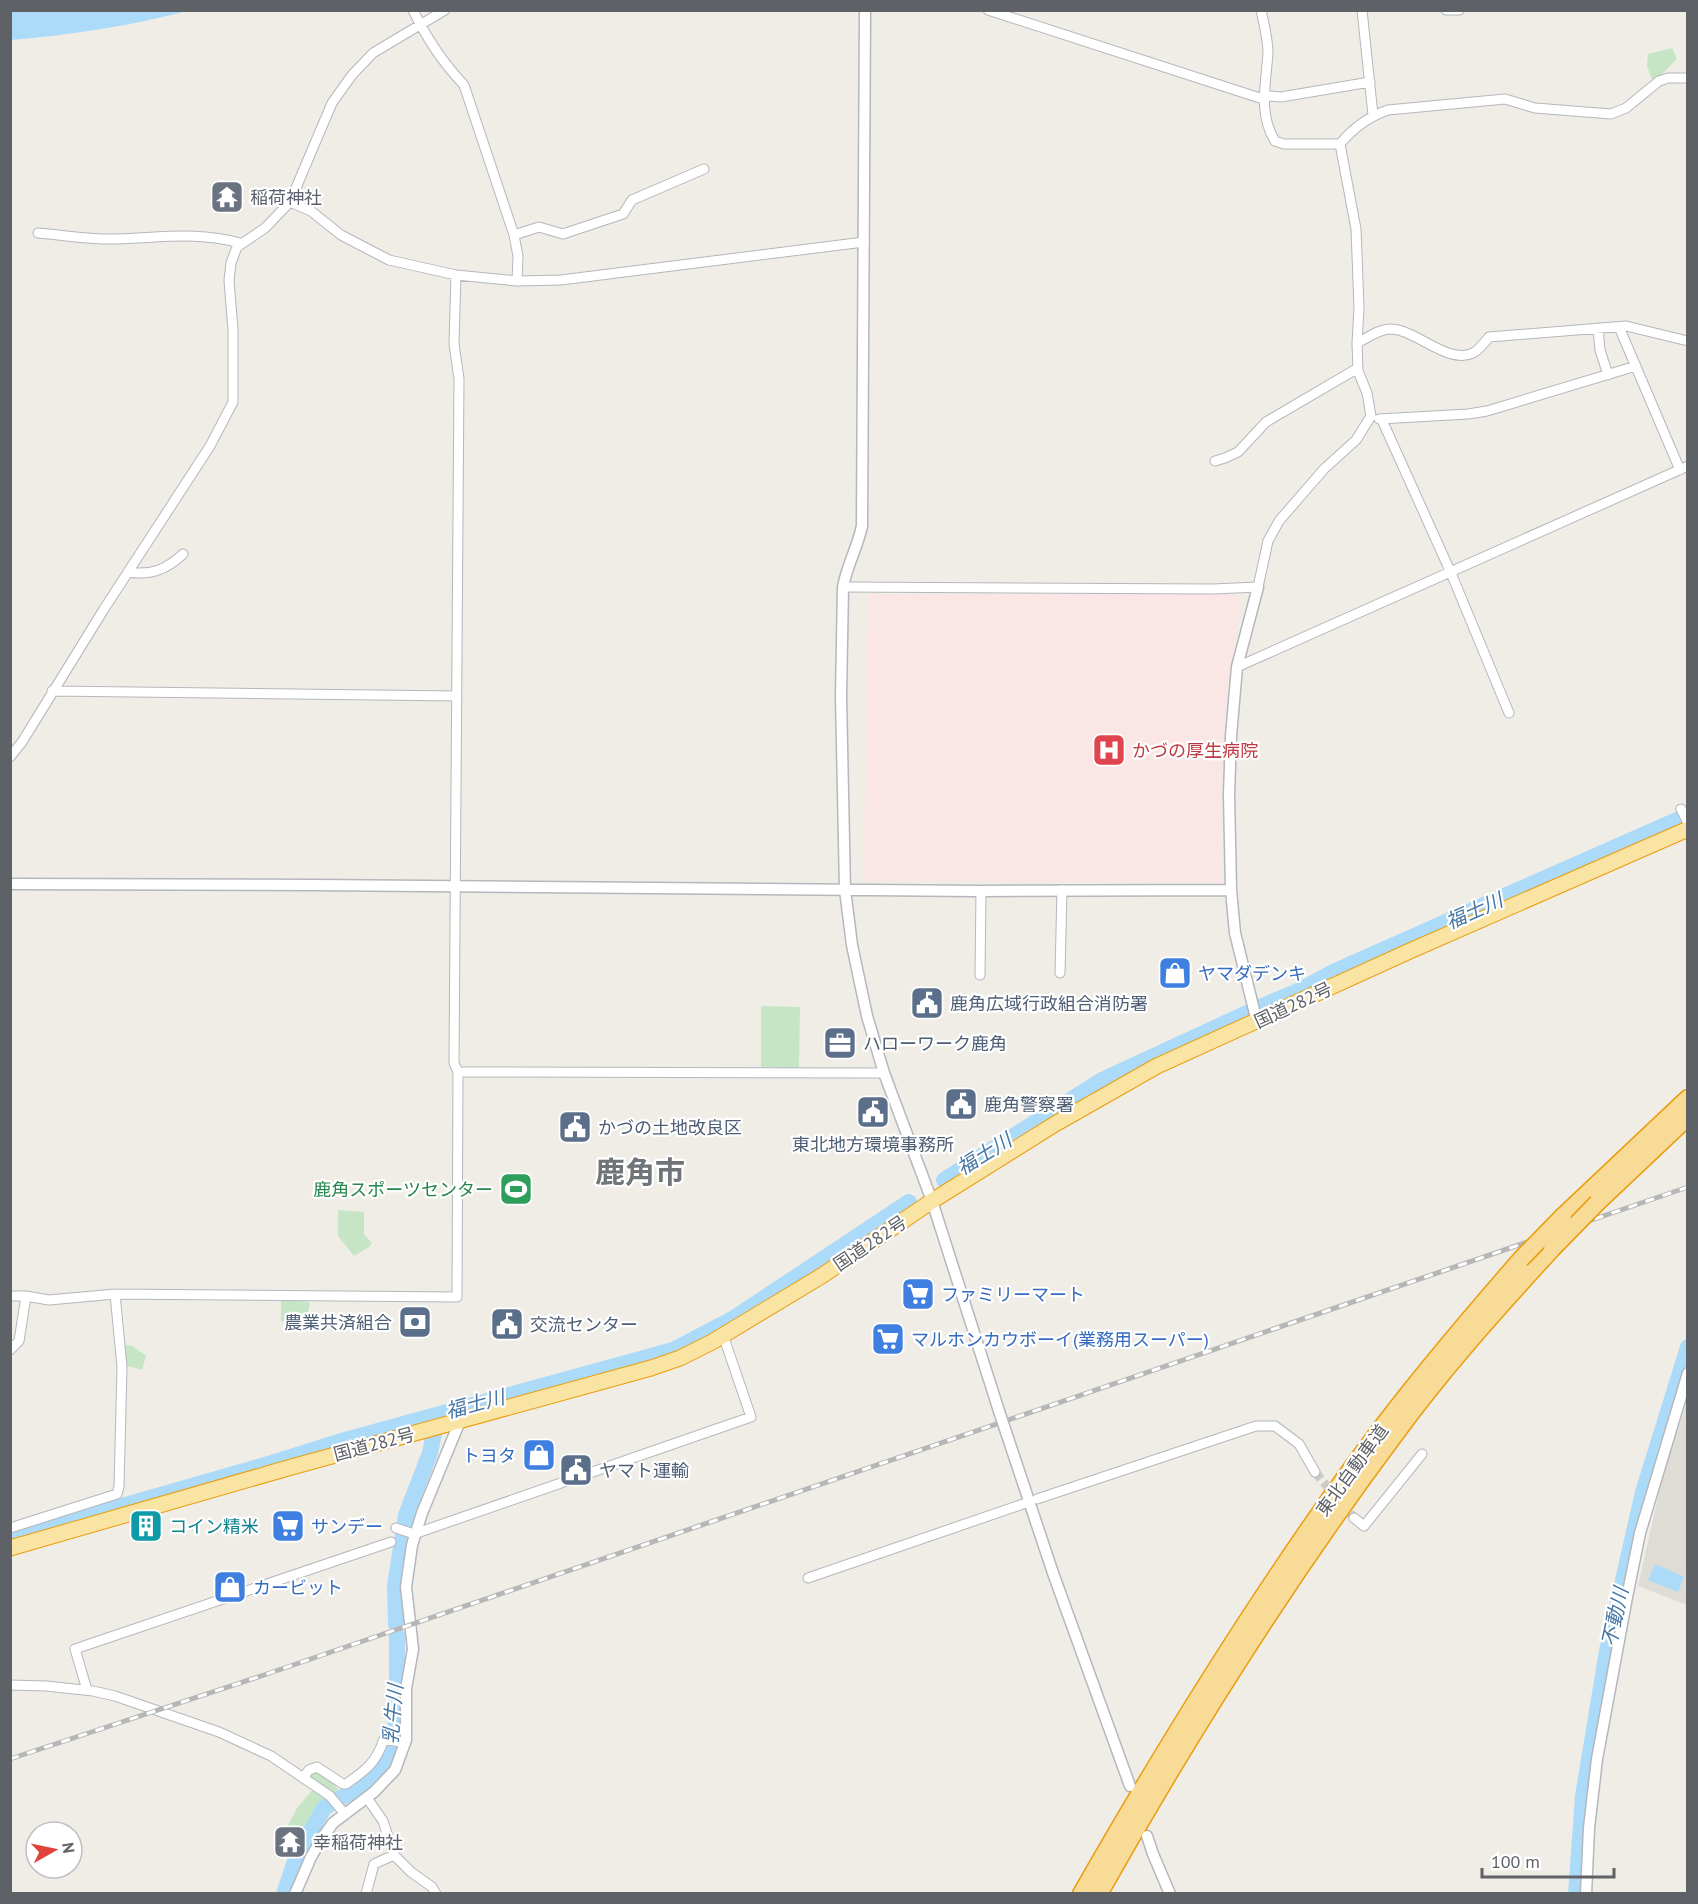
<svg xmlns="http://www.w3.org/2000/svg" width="1698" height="1904" font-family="'PT Sans','Noto Sans JP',sans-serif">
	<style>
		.education { fill: #dfdcd5 }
		.medical { fill: #fae6e5 }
		.green { fill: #c6e5c5 }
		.water { fill: #acdbfa }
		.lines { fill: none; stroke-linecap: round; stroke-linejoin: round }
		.river { stroke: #acdbfa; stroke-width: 16 }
		.minor-tunnel { stroke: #cccac7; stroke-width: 9; stroke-dasharray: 9 4.5; stroke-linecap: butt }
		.minor-casing { stroke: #b4b7bb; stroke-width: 11 }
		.tertiary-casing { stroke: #b4b7bb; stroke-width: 13 }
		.trunk-casing { stroke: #ea9d0d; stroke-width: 17 }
		.motorway-casing { stroke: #ea9d0d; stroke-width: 19 }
		.minor { stroke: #fff; stroke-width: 9 }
		.tertiary { stroke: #fff; stroke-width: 10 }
		.trunk { stroke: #f9e4a4; stroke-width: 15 }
		.motorway { stroke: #f7db96; stroke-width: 16 }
		.rail-casing { stroke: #b5b6b6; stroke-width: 5 }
		.rail { stroke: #fff; stroke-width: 3; stroke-dasharray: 9; stroke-linecap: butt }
		.tertiary-bridge-casing { stroke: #b4b7bb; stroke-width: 13; stroke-linecap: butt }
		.motorway-bridge-casing { stroke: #ea9d0d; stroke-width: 19; stroke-linecap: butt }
		.tertiary-bridge { stroke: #fff; stroke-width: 10 }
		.motorway-bridge { stroke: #f7db96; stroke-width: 16 }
		.labels { text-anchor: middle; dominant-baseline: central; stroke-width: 4.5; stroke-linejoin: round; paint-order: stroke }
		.worship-label { font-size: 18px; fill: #5b616d; stroke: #fff; text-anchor: start }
		.health-label { font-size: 18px; fill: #be3a42; stroke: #fff; text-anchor: start }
		.shop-label { font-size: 18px; fill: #366cbe; stroke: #fff; text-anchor: start }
		.service-label { font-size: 18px; fill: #4e5e75; stroke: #fff; text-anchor: start }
		.street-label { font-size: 18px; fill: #5e6266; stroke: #fff }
		.leisure-label { font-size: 18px; fill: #27864d; stroke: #fff; text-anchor: end }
		.culture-label { font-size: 18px; fill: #0d838f; stroke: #fff; text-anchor: start }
		.water-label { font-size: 20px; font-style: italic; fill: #4677a4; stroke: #fff }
		.town-label { font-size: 30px; font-weight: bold; fill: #6f7478; stroke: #fff }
	</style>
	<rect width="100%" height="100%" fill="#f0ede7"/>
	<path class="education" d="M1687,1402V1605L1638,1586L1663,1475Z"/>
	<path class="medical" d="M867,594H1235L1240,607L1223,726L1221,882L864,881Z"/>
	<path class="green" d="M1672,48L1677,59L1653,83L1647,66L1648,54Z
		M761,1006L800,1007L799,1068L761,1067Z
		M338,1210L364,1212V1234L372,1243L369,1247L354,1256L338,1236Z
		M281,1300L310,1302L307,1322L281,1321Z
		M126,1345L133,1346L146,1356L142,1370L124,1365Z
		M310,1770C324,1772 331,1780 339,1791L333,1795L307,1776Z
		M314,1788L328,1798L316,1807L298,1836L285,1831L297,1808Z"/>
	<path class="water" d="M11,10H187V11C130,26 70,35 11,40Z
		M1655,1564L1684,1577L1678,1592L1648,1580Z"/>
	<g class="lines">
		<path class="river" d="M1260,1007L1298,991L1335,971L1688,815
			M944,1180L1102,1080L1247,1013
			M10,1538L272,1463L345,1440L673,1350L734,1318L909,1202
			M396,1624L395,1586L406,1515L430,1453L438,1415
			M284,1894L297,1855L324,1808L366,1783L390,1754L395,1736L397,1699V1636
			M1576,1894L1583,1796L1607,1651L1643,1492L1688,1347"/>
		<path class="minor-tunnel" d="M1315,1472L1354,1518"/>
		<g class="minor-casing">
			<path id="minor" d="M413,10C426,37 444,64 464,85L514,235L518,256L517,281
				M988,10L1263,99L1269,96L1281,97L1370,82
				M1261,10C1264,24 1268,39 1268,53C1266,83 1258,114 1275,141L1284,144H1340
				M1362,10L1373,115
				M1446,10H1459
				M290,202L311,211L341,235L389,260L456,275L517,281L561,280L864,242
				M38,233C64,235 90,240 116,239C159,238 198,231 240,243
				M514,235L539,227L563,234L623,214L632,200L704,169
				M1619,327L1680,470
				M1598,328L1600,350L1608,375
				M1357,343C1367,338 1379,329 1391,329C1417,330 1448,365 1473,353C1479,350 1485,342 1489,337L1626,326L1688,341
				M1379,419L1468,414L1487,411L1636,366
				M1382,420L1451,573L1509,713
				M1215,461L1225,458L1238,452L1266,422L1358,368
				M128,572C151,576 167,569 183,554
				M843,587L1213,589L1258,587L1268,541L1279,521L1324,469L1356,440L1371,416L1367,393L1358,371L1357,343L1359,308L1356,229L1340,144C1353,128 1368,117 1388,110L1505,99L1535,108L1611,114L1626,108L1659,81L1668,78H1688
				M1237,667L1688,466
				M52,691L457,696
				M10,757L22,742L104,609L210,446L233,402V330L229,280L231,263L237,247L265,228L290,202L332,103L352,75L373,53L445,10
				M1681,809L1688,823
				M1060,973L1062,890
				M980,975L981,891
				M458,1072L884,1073
				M10,1296H26L49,1300L115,1294L457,1297L458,1072L454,1063L459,379L454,344L456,275
				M10,1350L19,1341L26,1296
				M1037,1499L1256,1426H1275L1299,1444L1315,1472
				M1354,1518L1364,1526L1422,1454
				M10,1528L117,1494L119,1487L122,1367L115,1294
				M396,1528L414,1534L751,1417L723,1335
				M808,1578L1023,1504
				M10,1685L46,1686L93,1691L115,1696L219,1732L271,1756L330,1796L344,1813
				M87,1690L75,1649L391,1542
				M303,1778L309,1770L317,1767L343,1784H346C366,1770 376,1763 384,1739L405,1743
				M367,1798L383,1821L394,1855L411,1872L432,1887L436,1894
				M366,1894L374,1864L394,1855"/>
		</g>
		<g class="tertiary-casing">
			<path id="tertiary" d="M865,10L862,526C857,549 847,565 843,587L841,696L845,890L852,945L867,1016L884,1073L932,1201L999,1411
				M10,884L314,885L977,891L1231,890
				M1257,1022L1235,933L1231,890L1229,794L1231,736L1237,667L1258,587
				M1006,1432L1053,1573L1130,1786
				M1147,1836L1153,1854L1170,1894
				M295,1894L311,1857L323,1837L333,1823L374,1792L395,1770L406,1740V1689L413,1649L406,1587L412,1545L422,1513L460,1421
				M1586,1894L1589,1828L1597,1759L1627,1597L1640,1533L1688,1373"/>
		</g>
		<g class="trunk-casing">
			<path id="trunk" d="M10,1548L288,1468L651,1368L680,1358L712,1342L823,1275L932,1201L1055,1124L1157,1066L1412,950L1688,829"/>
		</g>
		<g class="motorway-casing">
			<path id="motorway" d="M1597,1203L1688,1117
				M1563,1216L1688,1098
				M1081,1894C1173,1733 1271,1575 1382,1427C1426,1369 1473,1314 1521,1259
				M1099,1894C1188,1736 1285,1582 1394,1436C1442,1370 1497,1309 1552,1249"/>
		</g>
		<use href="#minor" class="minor"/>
		<use href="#tertiary" class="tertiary"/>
		<use href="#trunk" class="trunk"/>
		<use href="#motorway" class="motorway"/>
		<g class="rail-casing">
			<path id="rail" d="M10,1759L264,1675L1688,1187"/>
		</g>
		<use href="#rail" class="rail"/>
		<g class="tertiary-bridge-casing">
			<path id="tertiary-bridge" d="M999,1411L1006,1432"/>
		</g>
		<g class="motorway-bridge-casing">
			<path id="motorway-bridge" d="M1552,1249L1597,1203
				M1521,1259L1563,1216"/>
		</g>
		<use href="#tertiary-bridge" class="tertiary-bridge"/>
		<use href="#motorway-bridge" class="motorway-bridge"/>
	</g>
	<defs>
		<g id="temple-square" transform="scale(1.725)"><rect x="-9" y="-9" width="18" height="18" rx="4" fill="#6b7280" stroke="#fff"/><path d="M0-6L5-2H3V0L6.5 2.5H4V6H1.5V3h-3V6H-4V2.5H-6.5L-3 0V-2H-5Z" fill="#fff"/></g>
		<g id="hospital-square" transform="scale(1.725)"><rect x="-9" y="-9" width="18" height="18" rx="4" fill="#e0444e" stroke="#fff"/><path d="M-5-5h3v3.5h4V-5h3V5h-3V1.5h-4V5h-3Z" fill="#fff"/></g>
		<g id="shop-square" transform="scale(1.725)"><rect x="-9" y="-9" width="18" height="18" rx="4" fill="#3f7fe0" stroke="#fff"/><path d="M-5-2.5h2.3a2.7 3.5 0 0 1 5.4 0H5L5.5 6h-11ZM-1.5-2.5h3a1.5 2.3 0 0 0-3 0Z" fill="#fff"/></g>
		<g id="civic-square" transform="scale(1.725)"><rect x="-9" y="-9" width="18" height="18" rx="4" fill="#5c6f8a" stroke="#fff"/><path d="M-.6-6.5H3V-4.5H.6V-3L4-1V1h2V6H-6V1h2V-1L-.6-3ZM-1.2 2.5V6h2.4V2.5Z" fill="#fff"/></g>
		<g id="office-square" transform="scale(1.725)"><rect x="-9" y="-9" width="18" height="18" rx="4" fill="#5c6f8a" stroke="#fff"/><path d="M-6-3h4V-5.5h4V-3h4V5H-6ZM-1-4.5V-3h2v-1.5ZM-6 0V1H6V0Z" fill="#fff"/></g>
		<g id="stadium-square" transform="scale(1.725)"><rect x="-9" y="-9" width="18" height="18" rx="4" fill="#2e9e5b" stroke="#fff"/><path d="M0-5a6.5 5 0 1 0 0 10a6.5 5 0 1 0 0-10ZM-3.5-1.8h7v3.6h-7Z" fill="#fff"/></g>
		<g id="supermarket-square" transform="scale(1.725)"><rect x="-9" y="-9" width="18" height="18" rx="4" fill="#3f7fe0" stroke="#fff"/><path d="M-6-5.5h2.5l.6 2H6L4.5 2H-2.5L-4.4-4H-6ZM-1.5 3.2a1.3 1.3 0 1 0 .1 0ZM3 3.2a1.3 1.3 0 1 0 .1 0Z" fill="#fff"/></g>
		<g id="bank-square" transform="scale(1.725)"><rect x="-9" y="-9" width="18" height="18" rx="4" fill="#5c6f8a" stroke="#fff"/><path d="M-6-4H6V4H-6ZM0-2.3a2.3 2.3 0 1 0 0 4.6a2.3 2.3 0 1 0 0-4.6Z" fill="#fff"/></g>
		<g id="building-square" transform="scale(1.725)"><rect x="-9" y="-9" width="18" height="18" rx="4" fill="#0f9aa8" stroke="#fff"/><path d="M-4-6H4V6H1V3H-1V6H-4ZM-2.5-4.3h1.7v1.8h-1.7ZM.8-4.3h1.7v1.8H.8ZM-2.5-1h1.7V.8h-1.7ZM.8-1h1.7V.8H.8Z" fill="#fff"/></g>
	</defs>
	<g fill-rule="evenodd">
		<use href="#temple-square" x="227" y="197"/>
		<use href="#hospital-square" x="1109" y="750"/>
		<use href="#shop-square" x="1175" y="973"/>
		<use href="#civic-square" x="927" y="1003"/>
		<use href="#office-square" x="840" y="1043"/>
		<use href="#civic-square" x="961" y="1104"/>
		<use href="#civic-square" x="873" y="1112"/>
		<use href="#civic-square" x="575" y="1127"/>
		<use href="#stadium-square" x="516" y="1189"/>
		<use href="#supermarket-square" x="918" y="1294"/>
		<use href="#bank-square" x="415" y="1322"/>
		<use href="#civic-square" x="507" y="1324"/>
		<use href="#supermarket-square" x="888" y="1339"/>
		<use href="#shop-square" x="539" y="1455"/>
		<use href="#civic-square" x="576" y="1470"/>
		<use href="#building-square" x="146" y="1526"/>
		<use href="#supermarket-square" x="288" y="1526"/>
		<use href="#shop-square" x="230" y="1587"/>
		<use href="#temple-square" x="290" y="1842"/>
	</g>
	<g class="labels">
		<g class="worship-label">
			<text x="250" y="197">稲荷神社</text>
			<text x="313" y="1842">幸稲荷神社</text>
		</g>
		<g class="health-label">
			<text x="1132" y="750">かづの厚生病院</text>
		</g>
		<g class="shop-label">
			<text x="1198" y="973">ヤマダデンキ</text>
			<text x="941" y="1294">ファミリーマート</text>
			<text x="911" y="1339">マルホンカウボーイ(業務用スーパー)</text>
			<text x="516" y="1455" text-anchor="end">トヨタ</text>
			<text x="311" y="1526">サンデー</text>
			<text x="253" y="1587">カービット</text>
		</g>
		<g class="service-label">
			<text x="950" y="1003">鹿角広域行政組合消防署</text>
			<text x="863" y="1043">ハローワーク鹿角</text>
			<text x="984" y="1104">鹿角警察署</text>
			<text x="598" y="1127">かづの土地改良区</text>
			<text x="873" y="1144" text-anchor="middle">東北地方環境事務所</text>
			<text x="392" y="1322" text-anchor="end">農業共済組合</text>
			<text x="530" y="1324">交流センター</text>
			<text x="599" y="1470">ヤマト運輸</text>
		</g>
		<g class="street-label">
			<text transform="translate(1293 1005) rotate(-25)">国道282号</text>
			<text transform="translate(870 1243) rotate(-34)">国道282号</text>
			<text transform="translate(374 1444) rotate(-15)">国道282号</text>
			<text transform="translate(1352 1470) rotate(-54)">東北自動車道</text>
		</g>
		<g class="leisure-label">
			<text x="493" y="1189">鹿角スポーツセンター</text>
		</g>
		<g class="culture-label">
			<text x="169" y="1526">コイン精米</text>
		</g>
		<g class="water-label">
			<text transform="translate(1474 911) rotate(-24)">福士川</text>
			<text transform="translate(984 1154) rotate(-32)">福士川</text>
			<text transform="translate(475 1404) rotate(-15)">福士川</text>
			<text transform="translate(1615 1617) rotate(-78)">不動川</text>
			<text transform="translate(393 1714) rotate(-85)">乳牛川</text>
		</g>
		<g class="town-label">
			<text x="640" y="1171">鹿角市</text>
		</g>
	</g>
	<rect width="1698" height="1904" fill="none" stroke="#5e6266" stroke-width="24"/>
	<g transform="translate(54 1850) rotate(81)"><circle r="28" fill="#ffffff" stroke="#bfc0c2" stroke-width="1.5"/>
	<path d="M0-4.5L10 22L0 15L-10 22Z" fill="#e0433c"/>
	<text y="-9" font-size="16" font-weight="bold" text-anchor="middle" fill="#5e6266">N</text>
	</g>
	<path d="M1482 1868v9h132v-9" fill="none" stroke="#5e6266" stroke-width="3"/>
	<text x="1491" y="1868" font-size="18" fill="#5e6266" stroke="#ffffff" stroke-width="4.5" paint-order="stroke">100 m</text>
</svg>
